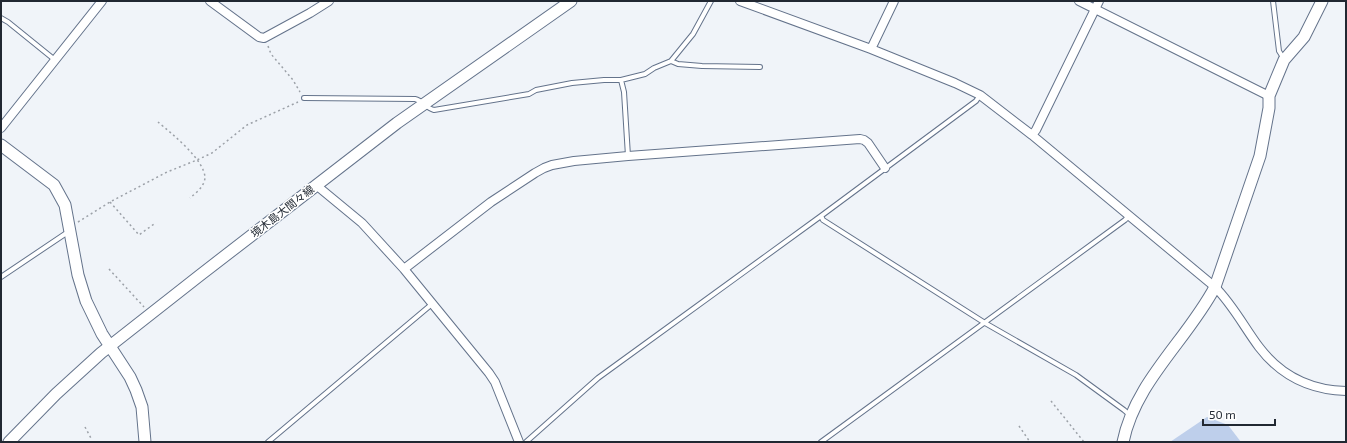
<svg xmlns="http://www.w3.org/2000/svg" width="1347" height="443" font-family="'Exo 2','Noto Sans JP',sans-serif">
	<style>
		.green { fill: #becfeb }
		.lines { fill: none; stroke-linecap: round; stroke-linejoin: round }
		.lane-casing { stroke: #64738b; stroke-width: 6 }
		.street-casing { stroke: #64738b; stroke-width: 10 }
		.secondary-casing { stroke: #64738b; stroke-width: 13 }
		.path { stroke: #9ca1a8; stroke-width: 1.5; stroke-dasharray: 2 3; stroke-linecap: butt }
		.lane { stroke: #fff; stroke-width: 4 }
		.street { stroke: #fff; stroke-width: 8 }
		.secondary { stroke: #fff; stroke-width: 11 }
		.labels { text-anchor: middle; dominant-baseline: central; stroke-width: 3; stroke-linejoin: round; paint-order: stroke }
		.street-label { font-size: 11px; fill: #212832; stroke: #fff }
	</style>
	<rect width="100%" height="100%" fill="#f0f4f9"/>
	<path class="green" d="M1207,417L1228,425L1241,442H1170Z"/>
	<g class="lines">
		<g class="lane-casing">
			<path id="lane" d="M1273,1L1279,51L1284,59
				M1,18L8,22L55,60
				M671,61L678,64L702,66L760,67
				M621,80L624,92L628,156
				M304,98L415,99C423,101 426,108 434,110L529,94L536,90L572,83L604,80H621L645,74L654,68L671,61L693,34L711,1
				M821,216L823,220L985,323L1076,375L1124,410L1131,416
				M1,277L65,234L70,233
				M268,442L432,304
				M526,442L598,378L821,216L976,101L980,95
				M821,442L1125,220L1129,216"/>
		</g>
		<g class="street-casing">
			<path id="street" d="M210,1L259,37L264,38L310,13L329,1
				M740,1L871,49L955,83L980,95L1032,135L1215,287C1233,305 1244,327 1259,347C1281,376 1310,390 1346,391
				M1079,1L1269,96
				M871,49L894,1
				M1,128L102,1
				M1032,135L1036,130L1099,1
				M316,185L362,223L404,269L489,373L495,382L519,442
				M404,269L491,202L535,173L544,168L552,165L574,161L628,156L860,139L864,140L868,143L885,168"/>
		</g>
		<g class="secondary-casing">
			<path id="secondary" d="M1,145L54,185L65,205L78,275L86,301L102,334L130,377L136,390L142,407L145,442
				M9,442L56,394L101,353L199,276L397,123L571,1
				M1123,442C1135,382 1187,340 1215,287L1260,156L1269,108V96L1284,60L1304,37L1322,1"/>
		</g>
		<path class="path" d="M268,46L271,54L293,80L300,92
			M158,122C171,133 205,160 205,178C204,187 196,193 190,198
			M110,202L139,235L154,224
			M78,222L110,202L167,172L197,160L212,153L247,125L298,102
			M109,269L144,307
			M1051,401L1084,442
			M1019,426L1030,442
			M85,427L92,440"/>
		<use href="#lane" class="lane"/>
		<use href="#street" class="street"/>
		<use href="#secondary" class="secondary"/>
	</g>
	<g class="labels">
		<g class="street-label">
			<text transform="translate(282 211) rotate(-38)">境木島大間々線</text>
		</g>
	</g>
	<rect width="1347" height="443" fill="none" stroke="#212832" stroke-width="4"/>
	<path d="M1203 419v6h72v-6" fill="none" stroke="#212832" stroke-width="2"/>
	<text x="1209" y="419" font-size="12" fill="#212832" stroke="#ffffff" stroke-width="3" paint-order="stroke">50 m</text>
</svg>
